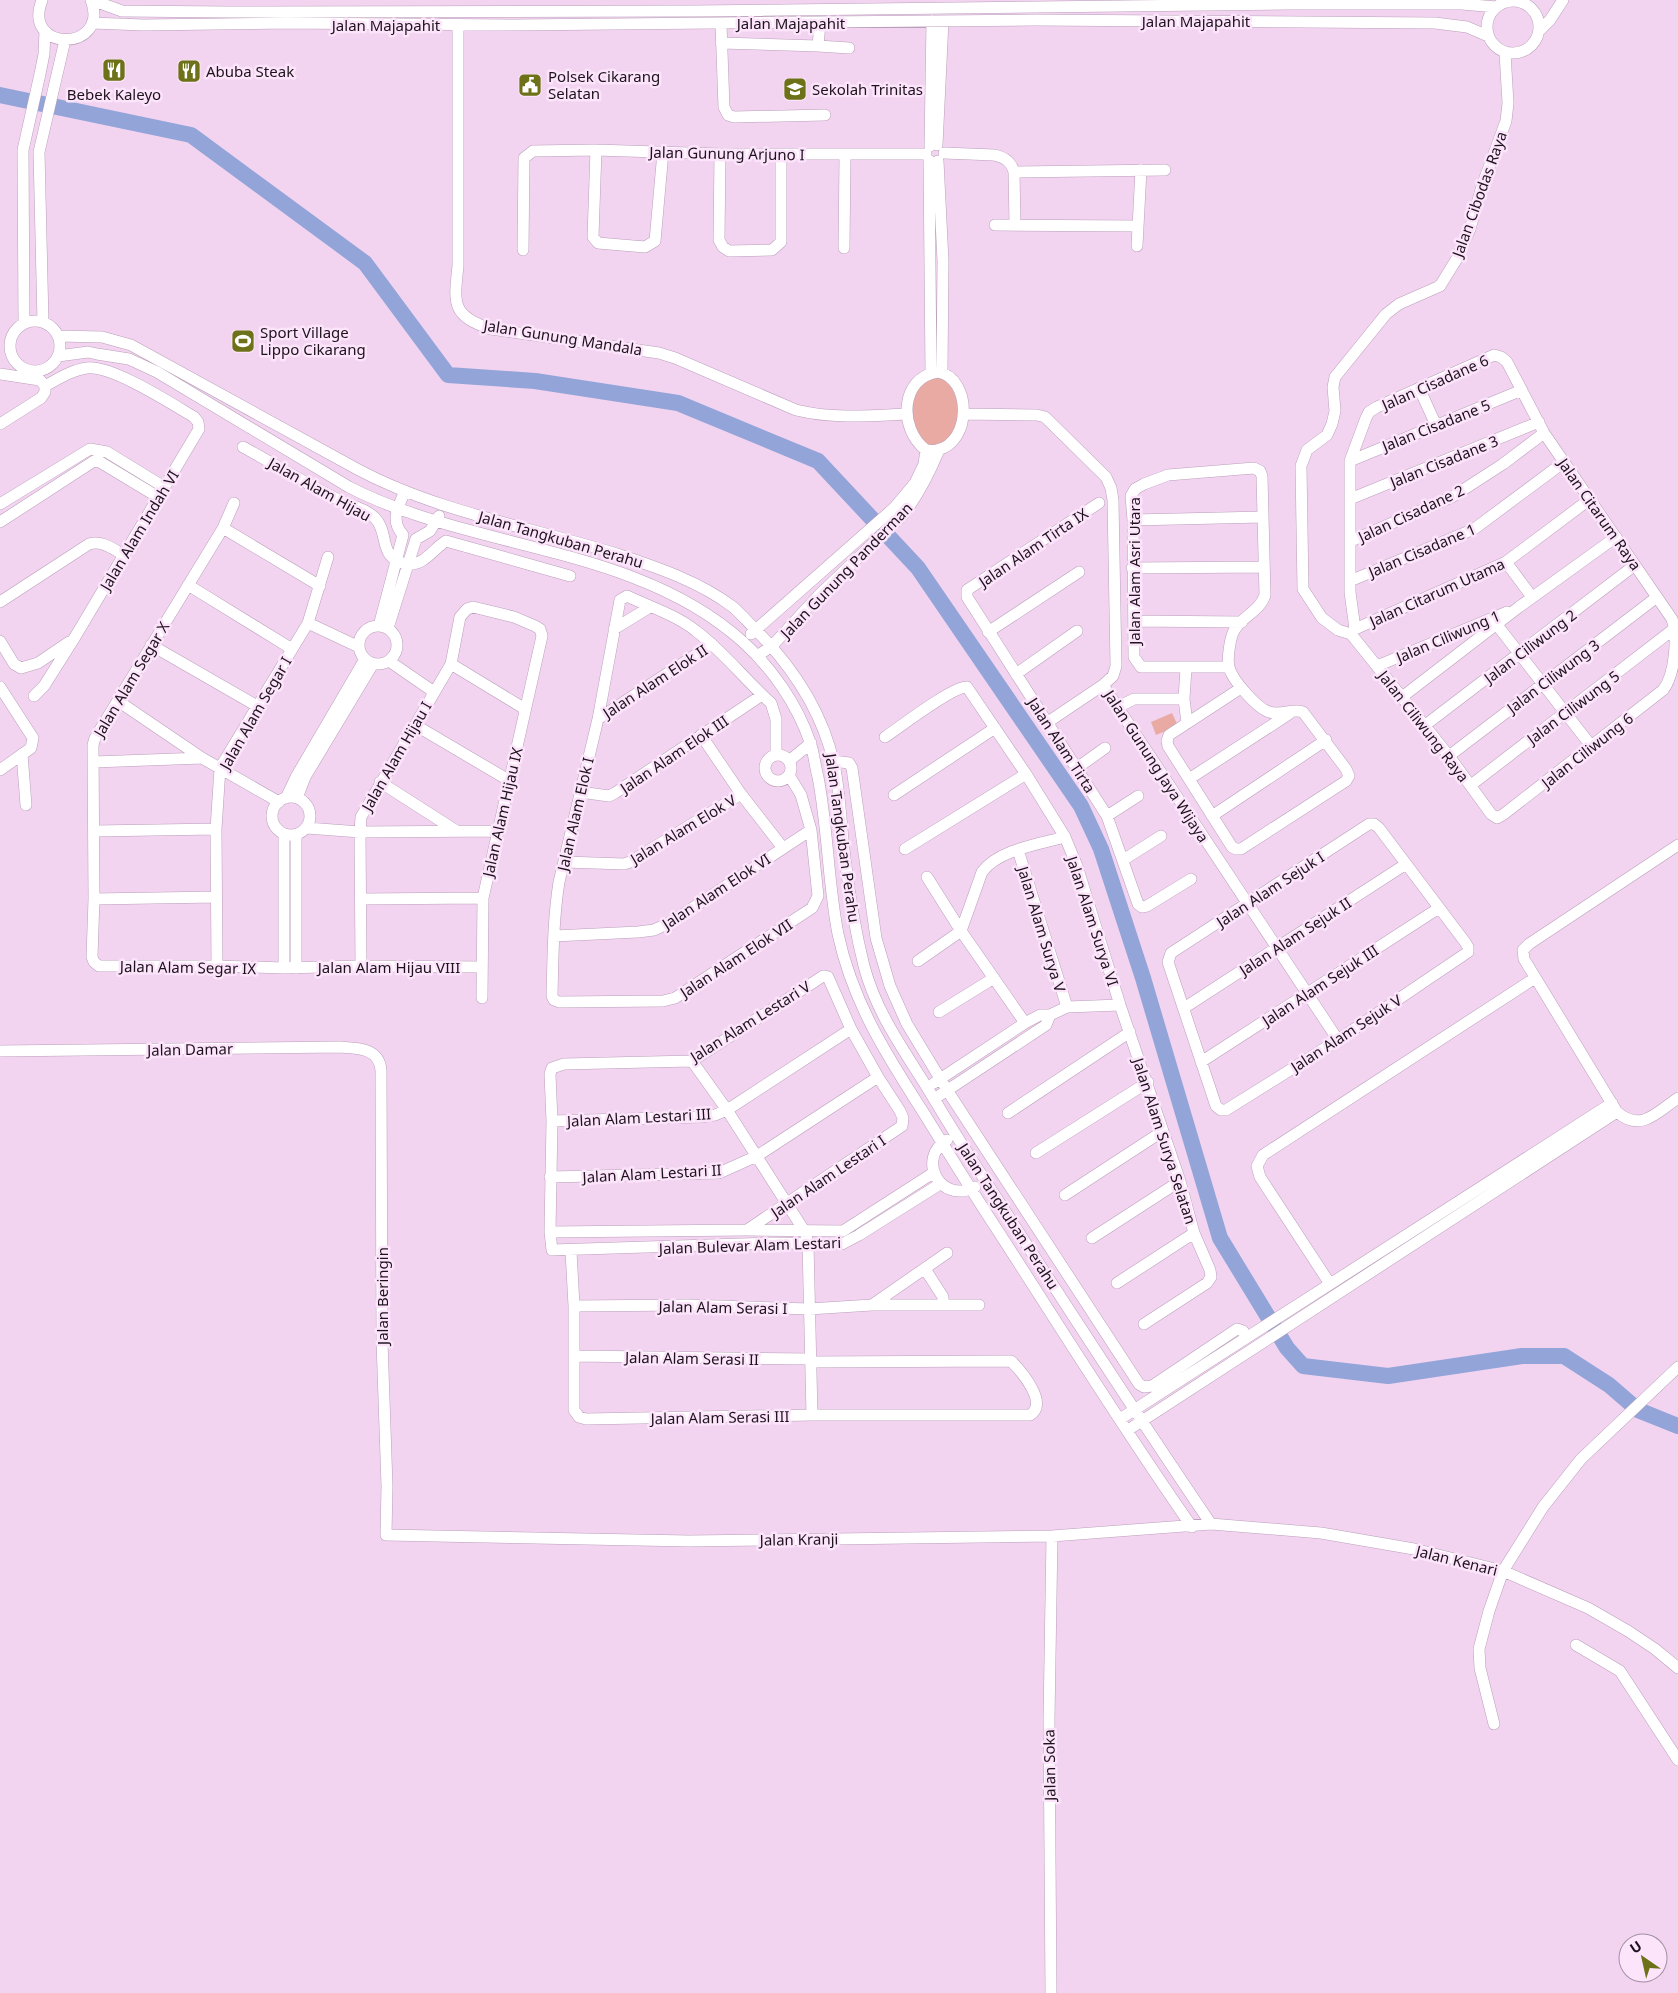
<svg xmlns="http://www.w3.org/2000/svg" width="1678" height="1993" font-family="'Noto Sans',sans-serif">
	<style>
		.green { fill: #e9aaa4 }
		.lines { fill: none; stroke-linecap: round; stroke-linejoin: round }
		.river { stroke: #92a4d8; stroke-width: 16 }
		.minor-casing { stroke: #bb9fba; stroke-width: 12 }
		.minor { stroke: #fff; stroke-width: 11 }
		.labels { text-anchor: middle; dominant-baseline: central; stroke-width: 5; stroke-linejoin: round; paint-order: stroke }
		.street-label { font-size: 15px; fill: #1d121c; stroke: #fce4fb }
		.poi-label { font-size: 15px; fill: #1d121c; stroke: #fce4fb; text-anchor: start }
	</style>
	<rect width="100%" height="100%" fill="#f2d4f1"/>
	<path class="green" d="M925,377L948,378L963,414L950,442L926,450L908,413L916,386Z
		M1172,713L1178,726L1156,735L1151,722Z"/>
	<g class="lines">
		<path class="river" d="M0,95L191,135L365,263L448,375L535,381L678,403L818,461L918,568L1081,806L1101,849L1143,978L1220,1238L1287,1348L1303,1366L1388,1376L1522,1356H1564L1609,1385L1638,1410L1678,1426"/>
		<g class="minor-casing">
			<path id="minor" d="M42,0C21,53 111,52 91,0
				M92,0L122,11L227,12L695,11L1290,4H1462L1496,7
				M1487 27a26 26 0 1 1 52 0a26 26 0 1 1-52 0Z
				M92,23L143,25L287,23L514,25L1035,20L1435,23L1467,27L1488,36
				M820,23L818,46L849,48
				M721,24L724,107L728,115L734,117L825,115
				M458,25V266C454,303 451,316 491,329L659,353L675,358L796,410C833,419 868,416 906,414
				M1539,31L1550,20L1563,0
				M721,43L818,46
				M937,145L943,21
				M930,146L932,21
				M596,150L593,237L598,243L645,247L655,241L663,152
				M944,153L994,155C1004,157 1011,161 1014,172L1015,224
				M720,154L719,240L723,247L729,251L772,250L781,242V154
				M929,160L931,373
				M938,161L943,261L942,373
				M1014,172L1165,170
				M995,225L1138,226
				M1137,246L1141,170
				M844,248L845,155
				M523,250L524,158L533,151L596,150L720,154H926
				M10 346a25 25 0 1 1 50 0a25 25 0 1 1-50 0Z
				M24,322L23,150L40,74L44,54L45,31
				M43,322L39,152L65,40
				M59,336L102,337L131,345L357,469C437,512 534,528 620,555C659,568 700,582 733,607C740,613 747,621 754,628C792,666 822,710 834,764C841,797 841,832 846,866C850,899 856,934 864,966C876,1012 903,1049 928,1089C943,1114 958,1139 974,1163C1052,1284 1130,1405 1211,1524
				M1494,355L1501,357L1507,362L1544,433L1672,619C1678,637 1675,675 1663,690L1504,814L1497,818L1491,814L1449,756L1351,634L1355,629L1350,592V461L1366,418L1369,412L1377,407Z
				M58,356L88,352L97,354L129,359L157,372L349,487C473,551 635,545 742,641C772,668 797,704 810,742C814,753 815,766 818,777C828,829 828,883 838,934C853,1004 888,1057 925,1115C949,1154 973,1193 998,1231C1062,1330 1124,1430 1192,1527
				M938,372C972,378 972,443 937,450C934,451 929,450 926,450C898,429 900,377 938,372Z
				M0,374L40,380L45,386
				M1419,388L1436,425
				M963,414L1037,415L1045,417L1106,477L1111,488L1113,500L1116,666L1113,676L1103,685L1338,1040
				M0,424L41,398L45,392V386
				M243,447C274,464 305,483 337,499C349,505 365,508 375,518C390,533 377,560 408,564C424,566 434,548 446,541L570,576
				M1350,461L1522,390
				M1350,499L1539,422
				M234,503L223,528L95,738L93,745L94,899L92,957L94,962L99,966H217L284,968L361,966L482,967
				M1099,503L967,590V597L1107,816L1138,904L1142,907L1147,906L1191,879
				M0,504L90,449L107,452L164,487
				M1133,520L1263,517
				M0,522L94,461L100,462L158,497
				M223,528L320,586
				M1351,541L1452,497L1503,464L1544,433
				M1506,562L1532,597
				M1132,568L1264,567
				M1350,581L1474,529L1564,462
				M188,585L292,649
				M0,602L89,544C102,540 113,549 124,555
				M1134,621L1242,622
				M308,623L359,647
				M1497,625L1592,747
				M359 645a19 19 0 1 1 38 0a19 19 0 1 1-38 0Z
				M379,626L403,535C390,521 398,507 405,491
				M388,628L416,539L430,531L439,516
				M614,629L650,607
				M1355,629L1506,562L1590,499
				M988,632L1079,572
				M751,634L894,508L915,483L924,464L926,450
				M1351,634L1338,630L1322,618L1303,589L1301,466L1307,450L1327,435L1332,424L1335,411L1333,387L1335,377L1386,314L1399,304L1440,286L1456,260L1470,229L1482,186L1506,121L1508,103L1505,53
				M0,641L14,664L21,668L38,663L69,642
				M151,645L257,706
				M757,656L772,646L820,594L902,516C918,496 929,474 939,450
				M389,661L434,692
				M451,664L525,709
				M1377,666L1507,612
				M1229,667H1141L1134,657L1133,520L1131,496L1135,489L1144,484L1168,475L1254,468L1260,471L1262,476L1265,595C1260,611 1243,616 1235,629C1230,636 1227,659 1229,667C1232,680 1257,708 1269,712C1281,716 1293,708 1303,712L1346,769L1349,776L1346,781L1241,849H1236L1232,847L1168,746L1167,741L1169,735L1241,688
				M1186,668L1184,699L1187,723
				M1016,674L1077,631
				M0,687L33,738L31,748L0,770
				M34,696L44,686L75,637L199,429L198,422L194,417C172,404 112,365 87,368C72,370 58,379 45,386
				M1402,697L1519,607L1616,537
				M118,701L202,758L279,802
				M1118,707L1134,699H1184
				M598,719L712,644
				M1048,722L1103,685
				M415,725L510,781
				M1424,726L1635,565
				M701,735L741,794L783,848
				M885,737C900,727 953,686 967,687L1026,774L1065,837L1077,866L1120,1005L1180,1181L1194,1233L1210,1270L1211,1277L1207,1283L1144,1324
				M22,754L26,805
				M776,754V719L771,703C745,680 724,652 696,631C676,615 650,607 627,596L620,600L598,719L559,882C553,920 553,958 552,996L554,1000L559,1002L663,1001L675,998L812,908L818,896L811,830L801,795L789,775
				M765 768a13 13 0 1 1 26 0a13 13 0 1 1-26 0Z
				M1449,756L1657,597
				M789,761L811,743
				M833,761L849,763L852,768L876,938L890,986L907,1024L947,1090L1139,1384L1144,1387L1152,1386L1237,1329L1243,1331L1246,1337
				M94,762L202,758
				M1077,768L1105,748
				M1189,779L1289,714
				M380,782L455,830
				M1471,785L1675,628
				M580,792L609,796L615,793L762,695
				M894,795L995,728
				M272 816a19 19 0 1 1 38 0a19 19 0 1 1-38 0Z
				M286,798L296,777L365,659
				M297,798L305,777L373,664
				M1107,816L1138,796
				M1212,816L1326,740
				M1369,824H1374L1379,828L1465,942L1468,947V952L1338,1040L1226,1110H1221L1216,1106L1168,962L1171,953Z
				M307,828L360,832L499,831
				M95,831L216,829
				M296,836V968
				M1678,845L1529,944L1523,950L1524,959L1617,1112C1641,1133 1657,1112 1678,1098
				M905,849L1026,774
				M1018,850L1067,1007
				M1123,860L1161,836
				M565,862L624,864L630,862L741,794
				M927,877L961,931L1025,1023
				M94,899L216,897
				M361,899L483,898
				M554,936L638,932L654,930L671,922L811,830
				M918,961L961,931L982,872C998,850 1039,844 1065,837
				M217,966L216,829L220,768L308,623L328,557
				M361,966L360,832L361,817L451,664L460,617L467,609L473,607L514,617L535,626L540,629L542,636L483,898L482,998
				M284,968V835
				M1184,1008L1406,864
				M939,1012L994,978
				M0,1051L340,1047C358,1048 379,1048 381,1070L382,1341L387,1486L386,1535L689,1541L1052,1536L1211,1524L1321,1533L1414,1549L1503,1571L1588,1608L1628,1631L1655,1649L1678,1668
				M692,1061L727,1110L805,1232L808,1244L812,1415
				M1201,1062L1439,908
				M934,1083L1025,1023L1040,1015H1050L1067,1007L1120,1005
				M934,1099L1046,1025L1050,1015
				M1008,1113L1130,1032
				M552,1121L700,1117L715,1115L727,1110L851,1029
				M947,1140C916,1158 940,1205 975,1187
				M1036,1153L1148,1082
				M550,1177L719,1173L757,1156L878,1077
				M1065,1195L1163,1131
				M747,1230L902,1126L903,1118L900,1111L878,1077L851,1029L828,977L823,976L817,980L692,1061L564,1064L552,1068L550,1074L552,1121L550,1232L552,1250L771,1243L842,1244L859,1235L940,1184
				M550,1232L747,1230L843,1231L933,1173
				M1092,1238L1180,1181
				M571,1251L574,1306V1410L579,1417L586,1419L812,1415H1030C1049,1404 1022,1372 1011,1361L810,1362
				M925,1269L943,1297V1305
				M1117,1283L1194,1233
				M1330,1284L1260,1177L1257,1166L1263,1155L1535,978
				M872,1305L947,1253
				M574,1306L687,1305L809,1309L872,1305H979
				M574,1356L811,1359
				M1120,1419L1612,1103
				M1128,1430L1617,1112
				M1576,1645L1620,1671L1678,1760
				M1494,1724L1480,1668L1479,1649L1489,1611L1503,1571L1543,1507L1581,1459L1678,1367
				M1051,1993L1049,1719L1052,1536"/>
		</g>
		<use href="#minor" class="minor"/>
	</g>
	<defs>
		<g id="restaurant-square" transform="scale(1.25)"><rect x="-9" y="-9" width="18" height="18" rx="4" fill="#6d7117" stroke="#fce4fb"/><path d="M-5-6h1v4h1v-4h1v4h1v-4h1v5L-1.5 .5V6h-2V.5L-5-1ZM5-6V6H3V1.5H1.5Q1.5-4 5-6Z" fill="#fff"/></g>
		<g id="civic-square" transform="scale(1.25)"><rect x="-9" y="-9" width="18" height="18" rx="4" fill="#6d7117" stroke="#fce4fb"/><path d="M-.6-6.5H3V-4.5H.6V-3L4-1V1h2V6H-6V1h2V-1L-.6-3ZM-1.2 2.5V6h2.4V2.5Z" fill="#fff"/></g>
		<g id="school-square" transform="scale(1.25)"><rect x="-9" y="-9" width="18" height="18" rx="4" fill="#6d7117" stroke="#fce4fb"/><path d="M0-5L7-2L0 1L-7-2ZM-4 1L0 2.5L4 1V4Q0 6-4 4Z" fill="#fff"/></g>
		<g id="stadium-square" transform="scale(1.25)"><rect x="-9" y="-9" width="18" height="18" rx="4" fill="#6d7117" stroke="#fce4fb"/><path d="M0-5a6.5 5 0 1 0 0 10a6.5 5 0 1 0 0-10ZM-3.5-1.8h7v3.6h-7Z" fill="#fff"/></g>
	</defs>
	<g fill-rule="evenodd">
		<use href="#restaurant-square" x="114" y="70"/>
		<use href="#restaurant-square" x="189" y="71"/>
		<use href="#civic-square" x="530" y="85"/>
		<use href="#school-square" x="795" y="89"/>
		<use href="#stadium-square" x="243" y="341"/>
	</g>
	<g class="labels">
		<g class="street-label">
			<text x="1196" y="21">Jalan Majapahit</text>
			<text x="791" y="23">Jalan Majapahit</text>
			<text x="386" y="25">Jalan Majapahit</text>
			<text transform="translate(727 153) rotate(1)">Jalan Gunung Arjuno I</text>
			<text transform="translate(1479 194) rotate(-70)">Jalan Cibodas Raya</text>
			<text transform="translate(563 337) rotate(9)">Jalan Gunung Mandala</text>
			<text transform="translate(1435 382) rotate(-24)">Jalan Cisadane 6</text>
			<text transform="translate(1436 425) rotate(-22)">Jalan Cisadane 5</text>
			<text transform="translate(1444 461) rotate(-22)">Jalan Cisadane 3</text>
			<text transform="translate(320 489) rotate(29)">Jalan Alam Hijau</text>
			<text transform="translate(1411 513) rotate(-25)">Jalan Cisadane 2</text>
			<text transform="translate(1600 514) rotate(55)">Jalan Citarum Raya</text>
			<text transform="translate(139 530) rotate(-59)">Jalan Alam Indah VI</text>
			<text transform="translate(561 539) rotate(16)">Jalan Tangkuban Perahu</text>
			<text transform="translate(1033 547) rotate(-34)">Jalan Alam Tirta IX</text>
			<text transform="translate(1422 550) rotate(-23)">Jalan Cisadane 1</text>
			<text transform="translate(846 570) rotate(-46)">Jalan Gunung Panderman</text>
			<text transform="translate(1134 571) rotate(-90)">Jalan Alam Asri Utara</text>
			<text transform="translate(1437 592) rotate(-24)">Jalan Citarum Utama</text>
			<text transform="translate(1448 636) rotate(-23)">Jalan Ciliwung 1</text>
			<text transform="translate(1530 646) rotate(-37)">Jalan Ciliwung 2</text>
			<text transform="translate(1553 676) rotate(-37)">Jalan Ciliwung 3</text>
			<text transform="translate(131 679) rotate(-59)">Jalan Alam Segar X</text>
			<text transform="translate(655 681) rotate(-33)">Jalan Alam Elok II</text>
			<text transform="translate(1573 707) rotate(-37)">Jalan Ciliwung 5</text>
			<text transform="translate(255 713) rotate(-60)">Jalan Alam Segar I</text>
			<text transform="translate(1424 726) rotate(52)">Jalan Ciliwung Raya</text>
			<text transform="translate(1062 745) rotate(57)">Jalan Alam Tirta</text>
			<text transform="translate(1587 750) rotate(-38)">Jalan Ciliwung 6</text>
			<text transform="translate(674 754) rotate(-34)">Jalan Alam Elok III</text>
			<text transform="translate(396 756) rotate(-60)">Jalan Alam Hijau I</text>
			<text transform="translate(1157 766) rotate(57)">Jalan Gunung Jaya Wijaya</text>
			<text transform="translate(502 812) rotate(-77)">Jalan Alam Hijau IX</text>
			<text transform="translate(575 814) rotate(-77)">Jalan Alam Elok I</text>
			<text transform="translate(683 829) rotate(-31)">Jalan Alam Elok V</text>
			<text transform="translate(843 838) rotate(82)">Jalan Tangkuban Perahu</text>
			<text transform="translate(1270 889) rotate(-33)">Jalan Alam Sejuk I</text>
			<text transform="translate(716 891) rotate(-33)">Jalan Alam Elok VI</text>
			<text transform="translate(1093 921) rotate(72)">Jalan Alam Surya VI</text>
			<text transform="translate(1042 929) rotate(73)">Jalan Alam Surya V</text>
			<text transform="translate(1295 936) rotate(-33)">Jalan Alam Sejuk II</text>
			<text transform="translate(736 958) rotate(-33)">Jalan Alam Elok VII</text>
			<text transform="translate(188 967) rotate(1)">Jalan Alam Segar IX</text>
			<text x="389" y="967">Jalan Alam Hijau VIII</text>
			<text transform="translate(1320 985) rotate(-33)">Jalan Alam Sejuk III</text>
			<text transform="translate(750 1021) rotate(-32)">Jalan Alam Lestari V</text>
			<text transform="translate(1346 1033) rotate(-33)">Jalan Alam Sejuk V</text>
			<text transform="translate(190 1049) rotate(-1)">Jalan Damar</text>
			<text transform="translate(639 1117) rotate(-3)">Jalan Alam Lestari III</text>
			<text transform="translate(1165 1141) rotate(72)">Jalan Alam Surya Selatan</text>
			<text transform="translate(652 1173) rotate(-3)">Jalan Alam Lestari II</text>
			<text transform="translate(828 1176) rotate(-34)">Jalan Alam Lestari I</text>
			<text transform="translate(1009 1216) rotate(57)">Jalan Tangkuban Perahu</text>
			<text transform="translate(750 1245) rotate(-2)">Jalan Bulevar Alam Lestari</text>
			<text transform="translate(382 1296) rotate(-90)">Jalan Beringin</text>
			<text transform="translate(723 1307) rotate(1)">Jalan Alam Serasi I</text>
			<text transform="translate(692 1358) rotate(1)">Jalan Alam Serasi II</text>
			<text transform="translate(720 1417) rotate(-1)">Jalan Alam Serasi III</text>
			<text transform="translate(799 1539) rotate(-1)">Jalan Kranji</text>
			<text transform="translate(1457 1560) rotate(14)">Jalan Kenari</text>
			<text transform="translate(1049 1765) rotate(-91)">Jalan Soka</text>
		</g>
		<g class="poi-label">
			<text x="206" y="71">Abuba Steak</text>
			<text x="548" y="76">Polsek Cikarang<tspan x="548" dy="17">Selatan</tspan></text>
			<text x="812" y="89">Sekolah Trinitas</text>
			<text x="114" y="94" text-anchor="middle">Bebek Kaleyo</text>
			<text x="260" y="332">Sport Village<tspan x="260" dy="17">Lippo Cikarang</tspan></text>
		</g>
	</g>
	<g transform="translate(1643 1958) rotate(326)"><circle r="24" fill="#fce4fb" stroke="#a390a2"/>
	<path d="M0-4L9 19L0 12L-9 19Z" fill="#6d7117"/>
	<text y="-8" font-size="14" font-weight="bold" text-anchor="middle" fill="#1d121c">U</text>
	</g>
</svg>
